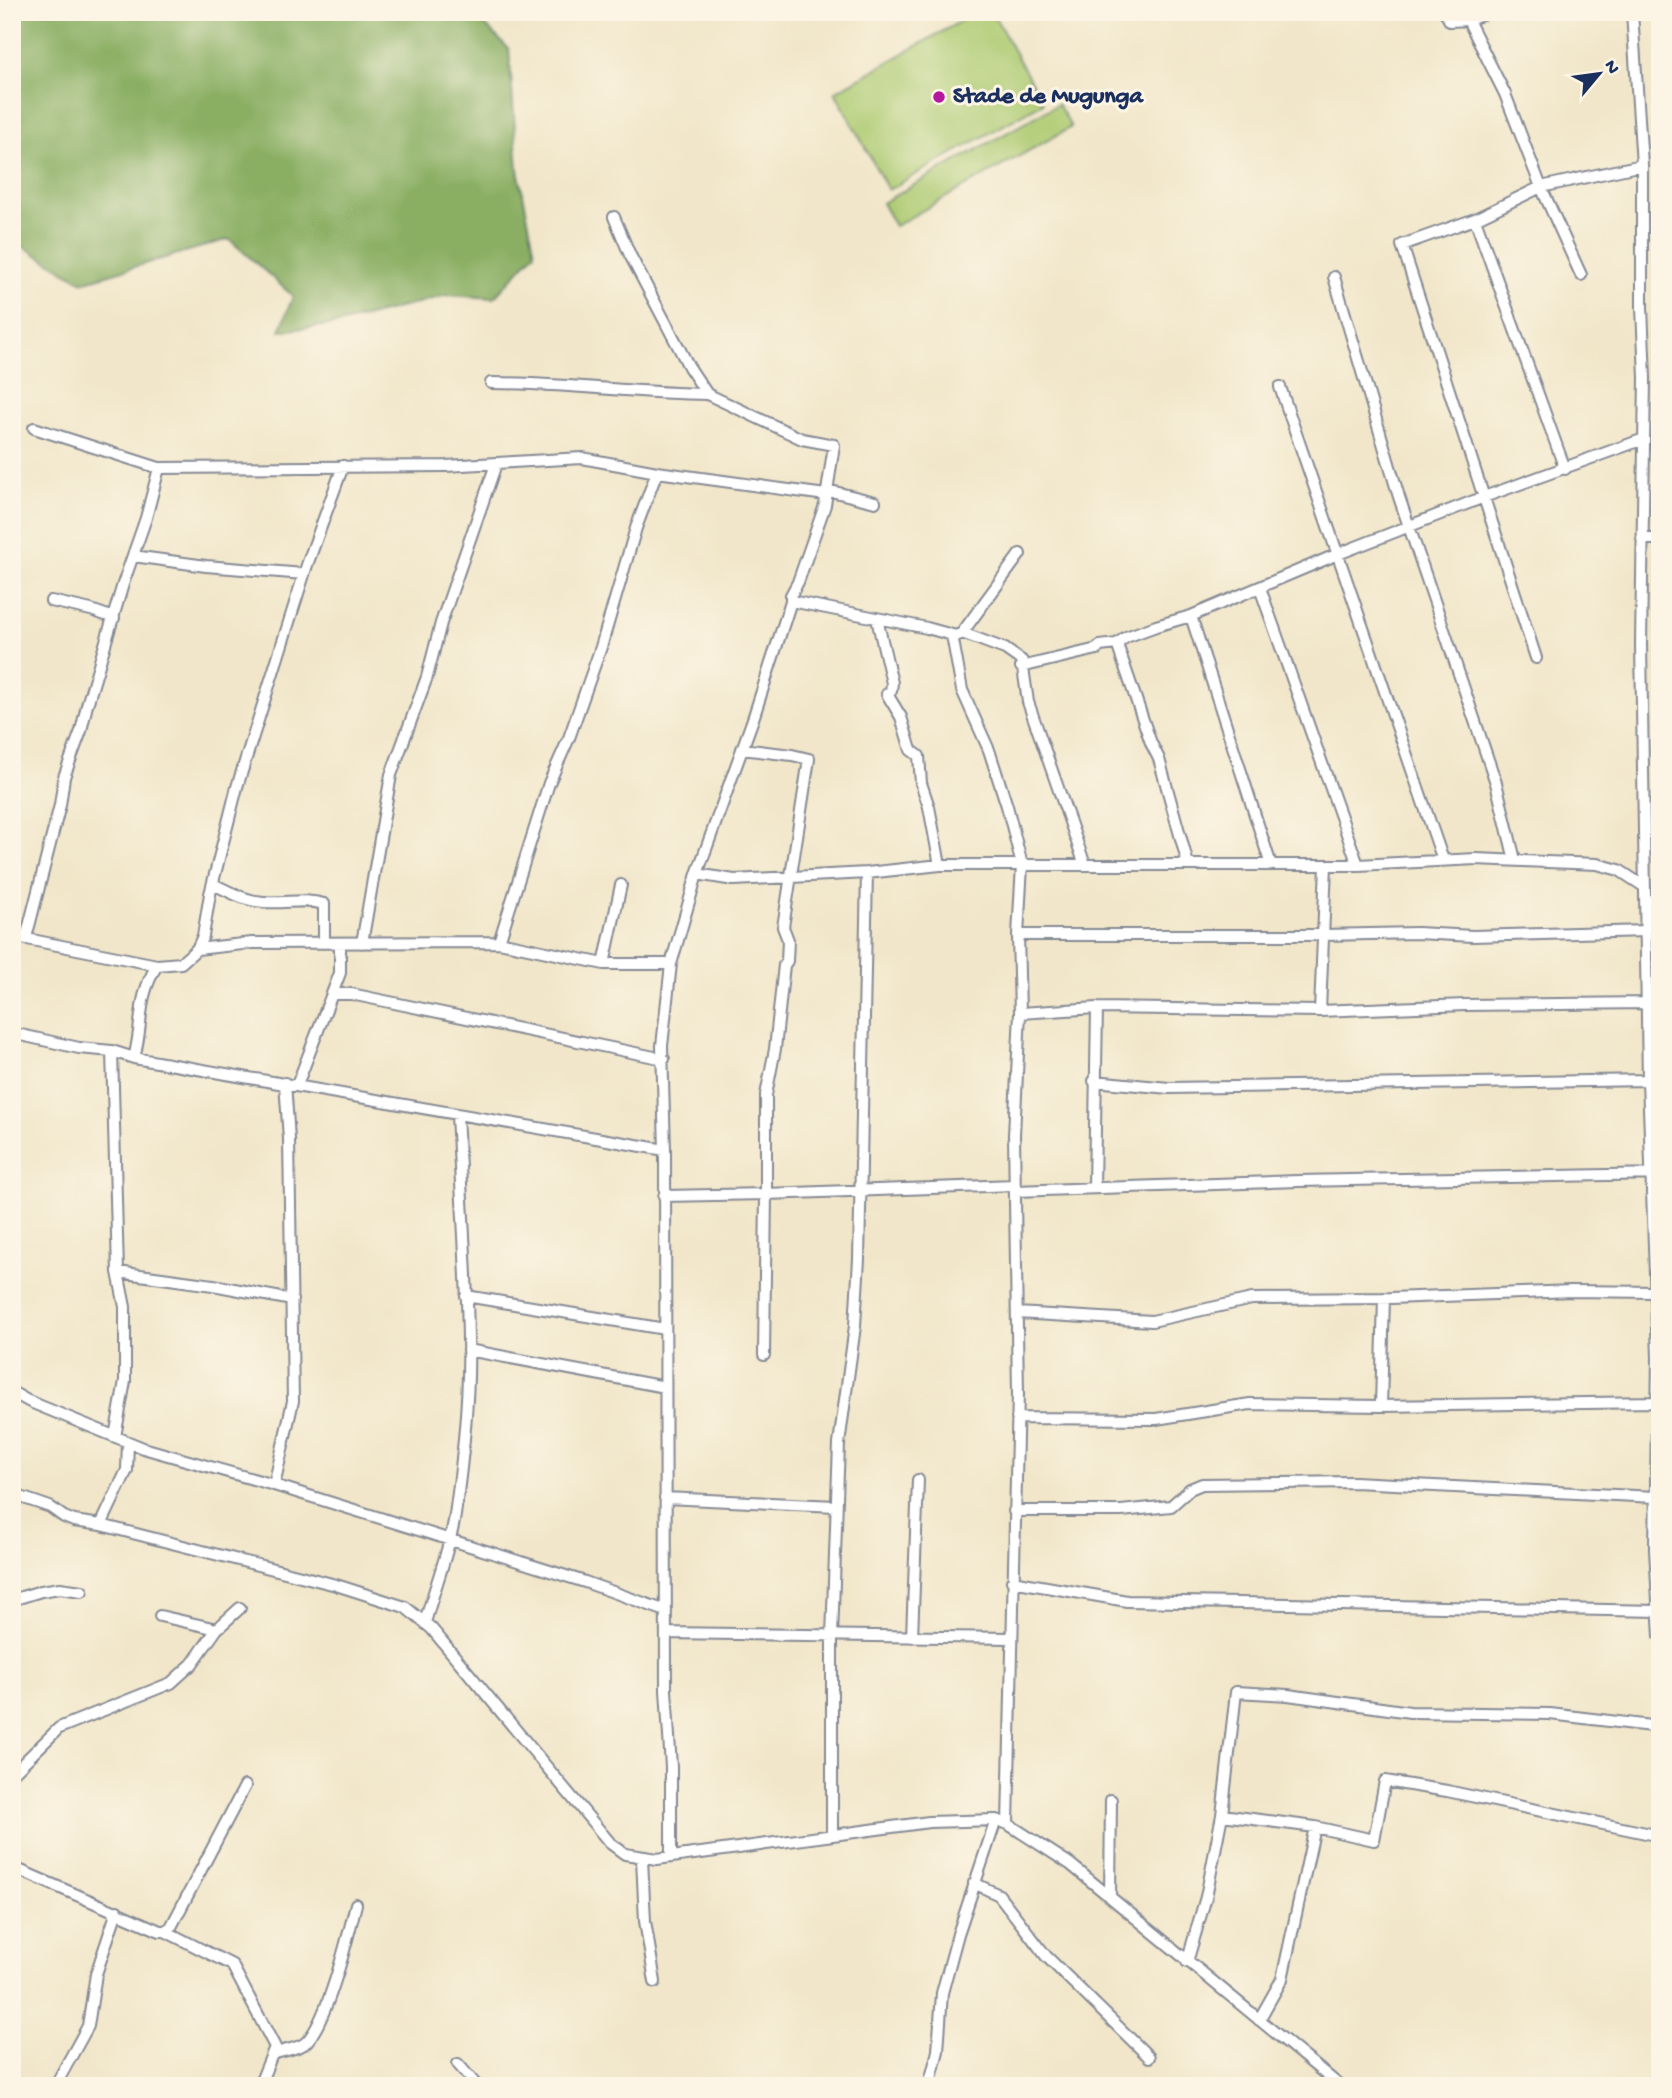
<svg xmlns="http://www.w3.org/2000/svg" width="1672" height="2098" font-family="'Gochi Hand',sans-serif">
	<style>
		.green { fill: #adcb72; stroke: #647d68; stroke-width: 2 }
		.forest { fill: #8aaf64; stroke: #526f61; stroke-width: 2 }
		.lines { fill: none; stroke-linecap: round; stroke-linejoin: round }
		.minor-casing { stroke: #868a94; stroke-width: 14 }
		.minor { stroke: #fff; stroke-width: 10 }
		.poi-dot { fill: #b5179e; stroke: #fcf5e5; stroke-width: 2.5 }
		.labels { text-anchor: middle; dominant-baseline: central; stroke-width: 6; stroke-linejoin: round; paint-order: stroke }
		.poi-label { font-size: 24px; font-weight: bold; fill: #1b2f5e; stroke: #fcf5e5; text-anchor: start }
	</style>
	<rect width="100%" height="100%" fill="#fcf5e5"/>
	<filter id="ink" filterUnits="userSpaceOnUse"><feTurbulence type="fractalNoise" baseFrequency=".0143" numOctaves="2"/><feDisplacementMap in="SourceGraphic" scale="14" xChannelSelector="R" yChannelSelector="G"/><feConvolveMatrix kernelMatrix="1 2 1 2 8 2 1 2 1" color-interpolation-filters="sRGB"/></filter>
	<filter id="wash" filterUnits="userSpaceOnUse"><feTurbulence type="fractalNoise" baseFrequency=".00686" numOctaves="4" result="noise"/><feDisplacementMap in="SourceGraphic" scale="28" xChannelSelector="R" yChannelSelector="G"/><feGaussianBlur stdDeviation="1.57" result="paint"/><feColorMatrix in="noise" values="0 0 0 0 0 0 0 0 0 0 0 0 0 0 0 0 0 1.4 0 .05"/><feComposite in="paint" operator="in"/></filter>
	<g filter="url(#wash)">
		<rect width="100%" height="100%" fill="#f1e6c9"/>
		<path class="green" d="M977,12H992L1043,103L888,190L835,92Z
			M1058,104L1071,127L895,226L882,203Z"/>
		<path class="forest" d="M12,12H484L481,21L509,49L518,170L535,253L494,298L447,295L339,324L280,331L293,296L229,239L83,282L12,240Z"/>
	</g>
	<g filter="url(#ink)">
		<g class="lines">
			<g class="minor-casing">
				<path id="minor" d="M1445,12L1450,21L1468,20L1490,12
					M1632,12L1642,165V307L1645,378L1641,644L1648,1080L1658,1357L1655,1549L1660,1636
					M1468,20L1505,94L1541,187L1581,275
					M614,217L630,255L689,367L707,394L802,439L834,445L825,505L798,582L791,595V601L753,719L697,874L671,964L662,1046L665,1150L666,1690L671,1767V1857
					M1475,219L1565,469
					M1334,277L1399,497L1496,783L1515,860
					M491,383C563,383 634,393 707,394
					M1280,387L1443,860
					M34,428L159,468L446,466L582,458L657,472L826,495
					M827,490L875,502
					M1642,539H1660
					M133,556L206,566L304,574
					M1260,588L1358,865
					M51,601L91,610L114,618
					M791,601L927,628L956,636L962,633L1005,649L1022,661L1028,702L1085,865
					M1191,616L1271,865
					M877,619L892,683L891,691L887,694L901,717L911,750L919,756L921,783L929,807L940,865
					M962,633L1020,554
					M952,635L962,690L989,750L1007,806L1022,865L1018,935L1020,1013L1014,1135L1018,1393L1008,1824
					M1117,644L1151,743L1159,759L1188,864
					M1536,658L1402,245L1475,219L1541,187L1642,165
					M1021,667L1097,649L1100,646L1117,644L1126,637L1156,626L1191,616L1338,554L1484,497L1644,439
					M697,874L734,880L867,873L940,865H1358L1476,859L1597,864L1619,870L1645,887
					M213,884C230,892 245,901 264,902C285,904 303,898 324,904V943
					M1645,902H1660
					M1018,935H1323L1417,933L1473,936L1646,931
					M12,936L157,965L181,963L197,949L203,936L210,894L237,787L307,565L343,466
					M26,938L60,805L64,777L81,731L87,705L123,584L146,518L159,468
					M499,942L549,783L569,738L601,647L636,528L657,472
					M362,943L391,775L427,677L441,623L496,464
					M197,949L252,943L499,942L604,964H671
					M604,964L621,885
					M332,994H351L664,1059
					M1320,1011L1326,865
					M1020,1013L1097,1008L1320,1011L1465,1005L1647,1003
					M12,1033L79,1048L112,1051L134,1058L665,1150
					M112,1051L118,1272L125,1307V1381L115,1437
					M134,1058C144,1022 136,1000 157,965
					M1094,1081L1169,1088L1648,1080
					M297,1085L340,973V943
					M1094,1188L1097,1008
					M1015,1191L1298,1181L1660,1174
					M664,1196L766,1194V1095L775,1049L784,965L787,961L788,940L783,927L809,759L792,755L742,749
					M118,1272L213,1285L292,1300
					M466,1296L665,1329
					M1017,1313L1152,1321L1252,1299L1391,1298L1571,1291L1656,1292
					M468,1350L665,1387
					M764,1355L766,1194L1015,1185
					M12,1392L28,1401L143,1448L274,1485L470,1546L585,1582L666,1611
					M1381,1406L1384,1298
					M1017,1418L1156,1419L1250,1404L1381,1406L1657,1402
					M274,1485L293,1401L289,1139L285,1083
					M12,1494L50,1507L64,1517L74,1521L101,1525L336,1585L405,1607L431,1628L610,1843L625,1854L657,1859L929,1822L996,1820L1008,1824L1070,1864L1340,2086
					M665,1498L836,1506
					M1014,1511H1121L1171,1506L1190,1489L1202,1484L1354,1482L1655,1497
					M101,1525L127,1470L128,1442
					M1012,1581L1127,1601L1660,1611
					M12,1600L41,1591L60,1588L82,1591
					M160,1616L217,1629
					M425,1623C434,1588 450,1550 455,1515C463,1458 470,1397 468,1339C467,1265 461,1190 457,1115
					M666,1633L1011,1638
					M912,1637L918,1480
					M12,1774L59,1728L171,1683L192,1664L217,1629L240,1608
					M1222,1815L1315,1827L1374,1840L1385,1781L1447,1791L1660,1836
					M832,1835V1637L839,1444L855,1326L859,1259L867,873
					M642,1859L645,1921L655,1982
					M12,1867L160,1931H165L232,1965L275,2047L259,2086
					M974,1883L999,1895L1046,1956L1149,2057
					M1110,1897L1111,1800
					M165,1931L171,1927L245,1786
					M1187,1962L1206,1897L1222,1815L1236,1692L1288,1695L1410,1712L1550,1714L1660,1727
					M1259,2020L1282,1979L1315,1827
					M272,2054C281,2051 296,2049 304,2044C326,2027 349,1933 356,1904
					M458,2064L477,2086
					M55,2086L88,2026L96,1974L117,1911
					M929,2086L938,2051L942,1993L958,1934L996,1820"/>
			</g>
			<use href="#minor" class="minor"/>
		</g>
	</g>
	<circle class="poi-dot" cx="939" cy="97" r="7"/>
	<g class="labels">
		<g class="poi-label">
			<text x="953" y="97">Stade de Mugunga</text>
		</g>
	</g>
	<rect width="1672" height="2098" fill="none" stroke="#fcf5e5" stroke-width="42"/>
	<g transform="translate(1599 74) rotate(61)" stroke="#fcf5e5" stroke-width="5" paint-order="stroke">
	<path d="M0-5L12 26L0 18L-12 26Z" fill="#1b2f5e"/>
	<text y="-10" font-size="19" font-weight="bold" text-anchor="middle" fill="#1b2f5e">N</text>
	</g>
</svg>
